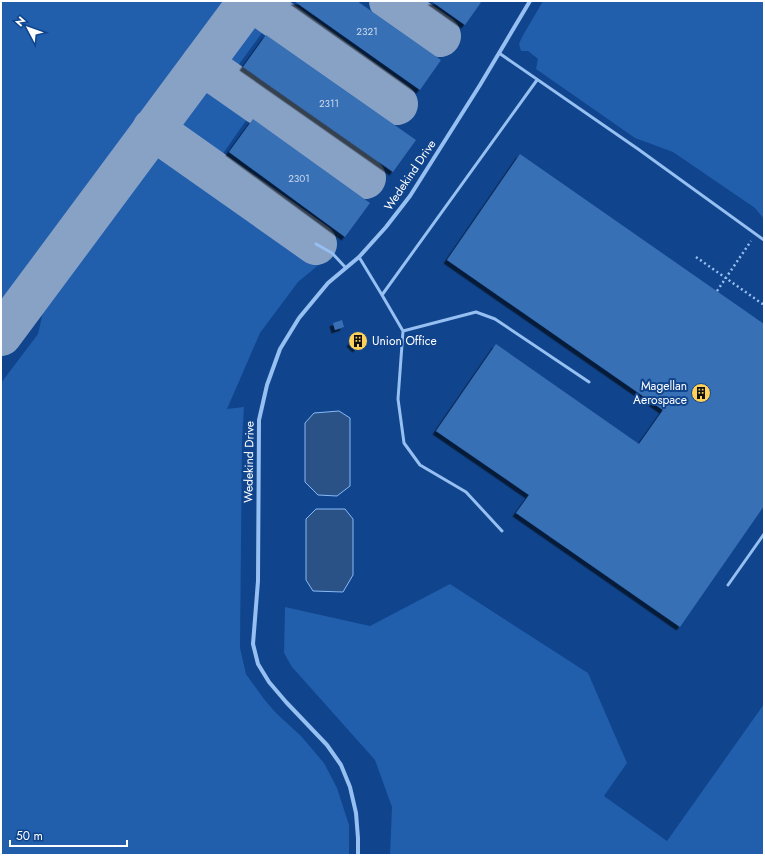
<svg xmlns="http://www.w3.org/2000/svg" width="765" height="856" font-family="Jost,sans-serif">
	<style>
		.green { fill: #215eac }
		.water { fill: #2b5287; stroke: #87b9f6 }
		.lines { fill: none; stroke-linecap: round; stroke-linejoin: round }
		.taxiway { stroke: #88a2c6; stroke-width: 42 }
		.building { fill: #386fb6; filter: url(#shadow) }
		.path { stroke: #96bff2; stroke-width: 2.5; stroke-dasharray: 2 3; stroke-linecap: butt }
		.lane { stroke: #96bff2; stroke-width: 3 }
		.street { stroke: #96bff2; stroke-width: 4 }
		.labels { text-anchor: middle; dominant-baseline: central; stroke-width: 4; stroke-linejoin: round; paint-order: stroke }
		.number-label { font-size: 10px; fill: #cddbed }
		.street-label { font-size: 12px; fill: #fff; stroke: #10448c }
		.poi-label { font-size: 12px; fill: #fff; stroke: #10448c; text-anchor: start }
	</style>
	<defs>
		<filter id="shadow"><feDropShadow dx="-3.5" dy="3.5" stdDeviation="0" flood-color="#0009"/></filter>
	</defs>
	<rect width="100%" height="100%" fill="#10448c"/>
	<path class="green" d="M1,1H240L13,305L4,310H1Z
		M543,1H764V219L755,208L673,152L635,138L536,69L538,59L528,51H521L519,44L522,37Z
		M257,13L270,22L237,67L245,73L242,77L238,78L219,66L216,59L249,15Z
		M208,77L263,115L259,121L250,115L217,162L172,132L169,123L202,78Z
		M161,144L327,258L298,282L260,333L227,409L244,407L242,442L240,648L246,674L264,699L275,712L301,736L324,763L337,788L349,825V855H1V383L38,334L49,286L153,146Z
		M450,584L588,673L627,763L604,796L667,841L764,704V855H390L392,807L375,760L292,667L284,653L285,607L370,626Z"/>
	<path class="water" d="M339,411L350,418V486L337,496L318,495L305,482V423L314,413Z
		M316,509H345L353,519V575L343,592L313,591L306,580V519Z"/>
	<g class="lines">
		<path class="taxiway" d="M253,1L397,104
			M390,1L440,36
			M202,64L365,178
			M153,129L316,244
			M1,335L249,1"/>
	</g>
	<path class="building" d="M294,1H357L441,60L420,90Z
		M431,1H482L465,25Z
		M266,35L416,140L393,172L243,67Z
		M253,119L370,203L345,237L229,152Z
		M520,154L764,324V506L680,627L516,513L529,495L436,431L496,344L639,444L663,410L447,260Z
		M342,320L344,327L335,330L333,323Z
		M359,333L366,339L356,349L350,343Z"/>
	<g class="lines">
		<path class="path" d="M696,257L764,305
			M717,291L751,241"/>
		<path class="lane" d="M499,53L638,149L764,240
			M316,244L332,253L346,268
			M359,257L382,295L537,80
			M382,295L403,331L398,399L404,443L420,465L466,492L502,531
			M403,331L476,312L495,319L589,382
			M728,585L764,534"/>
		<path class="street" d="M358,855V838L356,813L350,787L341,765L327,745L286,702L269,682L258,664L253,644L258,581L259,420L267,385L280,349L299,318L328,283L359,257L386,227L410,196L480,85L530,1"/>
	</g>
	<defs>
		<g id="building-disc" transform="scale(1)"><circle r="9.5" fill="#ffd158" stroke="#10448c"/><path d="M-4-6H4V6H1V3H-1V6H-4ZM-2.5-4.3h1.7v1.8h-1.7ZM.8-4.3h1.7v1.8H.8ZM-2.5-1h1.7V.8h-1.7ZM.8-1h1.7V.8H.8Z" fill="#111"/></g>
	</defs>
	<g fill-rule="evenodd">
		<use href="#building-disc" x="358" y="341"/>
		<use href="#building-disc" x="701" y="393"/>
	</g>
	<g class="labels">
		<g class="number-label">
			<text x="367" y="31">2321</text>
			<text x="329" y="103">2311</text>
			<text x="299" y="178">2301</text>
		</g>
		<g class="street-label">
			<text transform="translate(410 175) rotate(-56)">Wedekind Drive</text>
			<text transform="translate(249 462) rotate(-89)">Wedekind Drive</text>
		</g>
		<g class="poi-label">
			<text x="372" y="341">Union Office</text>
			<text x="687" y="386" text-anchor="end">Magellan<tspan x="687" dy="14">Aerospace</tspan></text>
		</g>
	</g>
	<rect width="765" height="856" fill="none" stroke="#ffffff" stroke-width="4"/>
	<g transform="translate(28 28) rotate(311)" stroke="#10448c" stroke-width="3" paint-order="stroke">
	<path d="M0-3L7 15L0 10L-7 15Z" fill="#ffffff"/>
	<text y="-6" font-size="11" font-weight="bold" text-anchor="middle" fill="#ffffff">N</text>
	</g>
	<path d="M10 840v6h117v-6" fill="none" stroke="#ffffff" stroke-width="2"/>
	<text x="16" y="840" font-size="12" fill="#ffffff" stroke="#10448c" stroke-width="3" paint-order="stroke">50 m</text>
</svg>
